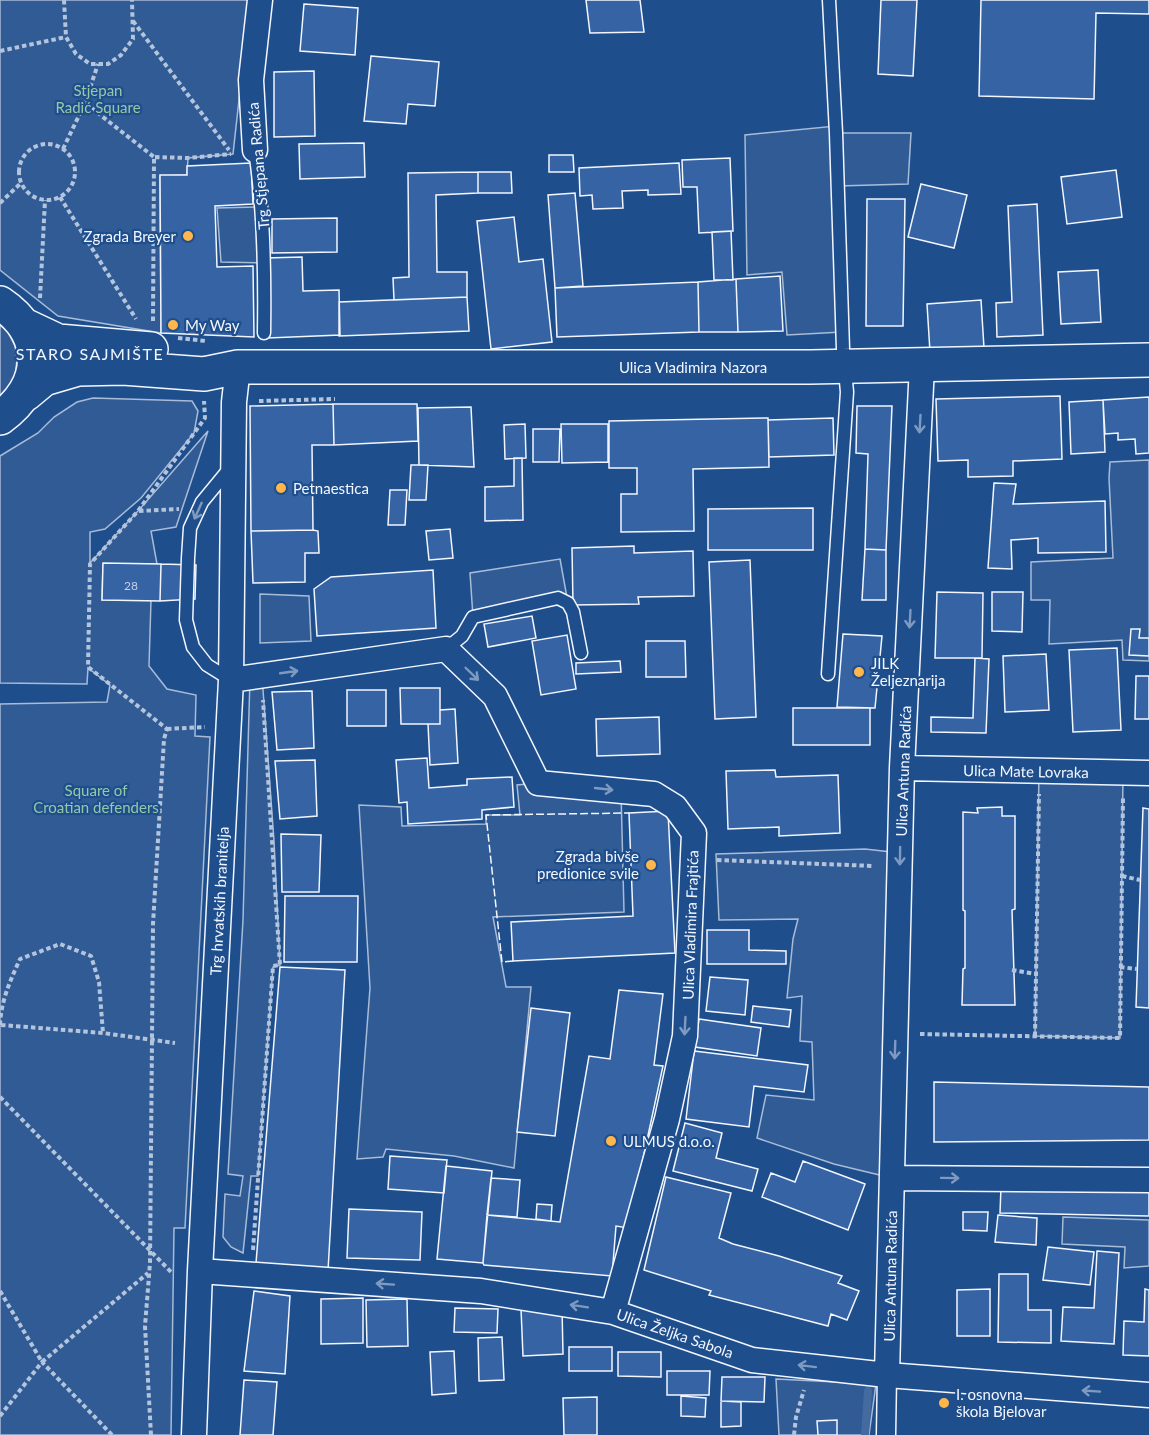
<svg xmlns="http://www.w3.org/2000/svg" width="1149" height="1435" font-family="Lato,sans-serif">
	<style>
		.built { fill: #305b95; stroke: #a8bbd7; stroke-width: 1.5 }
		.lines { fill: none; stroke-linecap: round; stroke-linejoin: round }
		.stream { stroke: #446ba0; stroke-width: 8 }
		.building { fill: #3563a3; stroke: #f2f6ff; stroke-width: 1.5 }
		.service-casing { stroke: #f2f6ff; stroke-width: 15 }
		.pedestrian-casing { stroke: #f2f6ff; stroke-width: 21 }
		.minor-casing { stroke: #f2f6ff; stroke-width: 27 }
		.primary-casing { stroke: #f2f6ff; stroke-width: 36 }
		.path { stroke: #b3c4dc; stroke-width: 4; stroke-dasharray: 4.5 3; stroke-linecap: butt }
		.service { stroke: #1f4e8c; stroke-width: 12 }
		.pedestrian { stroke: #1f4e8c; stroke-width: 18 }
		.minor { stroke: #1f4e8c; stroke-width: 24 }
		.primary { stroke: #1f4e8c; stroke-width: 33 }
		.fence { stroke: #f2f6ff; stroke-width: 1.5; stroke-dasharray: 8 3; stroke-linecap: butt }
		.oneway { stroke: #7e9ac0 }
		.poi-dot { fill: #ffb74d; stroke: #1f4e8c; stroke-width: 2 }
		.labels { text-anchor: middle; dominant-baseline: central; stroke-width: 4.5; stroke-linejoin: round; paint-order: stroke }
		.number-label { font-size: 12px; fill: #c3d1e8 }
		.park-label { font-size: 15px; fill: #97c8a6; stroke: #1f4e8c }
		.street-label { font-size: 15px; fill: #f2f6ff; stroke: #1f4e8c }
		.poi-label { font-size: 15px; fill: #f2f6ff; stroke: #1f4e8c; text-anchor: start }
		.neighbourhood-label { font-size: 16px; letter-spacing: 1.5px; fill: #f2f6ff; stroke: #1f4e8c }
	</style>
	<rect width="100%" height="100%" fill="#1f4e8c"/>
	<path class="built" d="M0,0H250L233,154L188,158L187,175L160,176L161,333L58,316L0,270Z
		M836,126V133H911L908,184L838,186L842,332L787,335L782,272L747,275L745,135Z
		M261,207L265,263L221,262L217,208Z
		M0,325L8,332L15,346L17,360L15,375L8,388L0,396Z
		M93,398L192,401L198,411L194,433L141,498L105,529L90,532V563L138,511L208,431L176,527L151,531L157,564H103L102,600H151L149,666L167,689L196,695L195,736L210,737L185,1228H174L171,1435H0V704L107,702L110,685L88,668L87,684L0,683V456L38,433L54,417L77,402Z
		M1149,460V661L1123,660L1122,640L1049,644L1050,600H1031V562L1113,558L1109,478L1110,462Z
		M560,559L568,603L558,598L473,617L470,573Z
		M260,594L309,596L311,641L260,643Z
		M262,676L274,841L280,965L273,967L258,1176H251L243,1253L231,1247L223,1237L225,1194L240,1196L243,1176L228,1174L243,920L250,678Z
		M1039,771L1123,773L1120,1038L1035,1036Z
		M538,783L621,791L624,912L493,917L506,987H531L514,1168L454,1156L386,1149L383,1157L357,1159L370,988L359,805L401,807L402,826L486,824V815H520L517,785Z
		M865,849L900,853L892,1178L834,1164L757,1138L766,1095L814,1100L812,1042L800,1041L802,996L787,998L793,939L798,919L719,920L716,854Z
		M1063,1217L1149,1220V1266L1124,1268L1125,1247L1062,1244Z
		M776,1379L876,1384L869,1435H779Z"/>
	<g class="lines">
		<path class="stream" d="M865,1435L868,1391"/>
	</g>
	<path class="building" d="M586,0H640L644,32L590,33Z
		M881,0H917L913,76L878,74Z
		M981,0H1149V14L1096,13L1094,99L979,96Z
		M304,4L358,8L355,55L300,51Z
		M371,56L439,62L435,106L408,104L406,124L364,121Z
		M314,71L315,136L274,137V72Z
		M364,143L365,177L300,179L299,144Z
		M549,155H573L574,172H549Z
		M730,158L733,231L699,233L697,187H683L682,160Z
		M251,163L253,204L215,206L217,267L253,266L254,337L161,333L160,175H187V166Z
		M679,163L681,194L648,195V190L622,191L623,208L593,209L592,195L580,196L579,168Z
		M1116,170L1122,217L1067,224L1061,177Z
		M478,172V193L436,195L437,272H467V297L394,300L393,278L409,277L408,173Z
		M478,172H511L512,193H478Z
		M921,184L967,195L954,248L908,237Z
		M575,193L583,286L555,288L548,195Z
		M867,199H905L903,326H866Z
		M1037,204L1043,335L997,337L996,303L1012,302L1008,206Z
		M514,217L519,262L543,259L552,342L491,349L477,221Z
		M337,218V252L272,253V219Z
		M731,231L733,280H714L712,232Z
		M302,257L303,291L339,290L340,335L268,338L265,258Z
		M1098,270L1101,322L1061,324L1058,272Z
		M780,276L783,331L738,332L736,279Z
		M736,279L738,332H699L698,282Z
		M698,282L699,332L557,337L555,288Z
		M467,297L469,331L339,336V302Z
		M981,300L984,348L930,352L927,304Z
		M1060,396L1062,459L1013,461V476L968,477V460L938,461L936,399Z
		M1149,397V453L1136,454L1135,439L1118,440V433L1105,434L1103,400Z
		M1103,400L1105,452L1071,454L1069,402Z
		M333,404L334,445H312L313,530L251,531L250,406Z
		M333,404H417L418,441L334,445Z
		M857,406H892L886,550L865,549L868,454L856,453Z
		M471,407L474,467L419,465L418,408Z
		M768,418L769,467L693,469L694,531L621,532V494H637V468H609V421Z
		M833,418L834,455L769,457L768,420Z
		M525,424L526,458L505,459L504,425Z
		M561,424H608V462L562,463Z
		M533,429H560L559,462H533Z
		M514,458H522L523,520L485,521V487L514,486Z
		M411,465H428L426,500H409Z
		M994,483L1016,484L1013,504L1105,501L1106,552L1038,553V538L1011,540L1012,569L988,568Z
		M390,490H407L405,525H388Z
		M813,508V550H708V509Z
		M450,529L453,558L429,560L426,531Z
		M313,530L318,531L319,553H305V582L253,583L251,531Z
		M634,546V553L693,551L694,596L638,597L639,604L573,605L572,548Z
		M865,549L886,550V600H862Z
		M750,560L756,717L715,719L709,562Z
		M103,563L161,564L160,601L102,600Z
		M161,564L196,565L195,599L160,601Z
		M433,570L436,628L317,636L314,589L331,577Z
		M937,592L983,593L982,658H935Z
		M992,592H1023L1022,632L992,631Z
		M532,616L536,638L488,647L484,624Z
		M1131,629H1140L1139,638H1149V656L1129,655Z
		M843,634L882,636L875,708L837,707Z
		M567,635L576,689L541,695L532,641Z
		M646,641H685L686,677H646Z
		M1117,648L1121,730L1073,732L1069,650Z
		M1046,654L1049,710L1005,712L1003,656Z
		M975,658L989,659L986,733L931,732V717L973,718Z
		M620,661L621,672L576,674V663Z
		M1136,676H1149V719H1135Z
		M400,688H440V724H401Z
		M347,690H386V726H347Z
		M312,691L314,748L277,750L272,692Z
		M793,708H870V745H793Z
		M455,709L458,763L430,765L428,724H440V710Z
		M659,717L660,754L597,756L596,719Z
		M427,758L429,788L467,785V779L512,777L514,807L482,810V819L408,824L407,802L399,803L396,760Z
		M315,760L317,816L280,819L275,761Z
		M775,770L776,777L838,775L840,833L779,836V827L728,829L726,771Z
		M1002,807V816H1015V909L1012,910L1015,1005H962L963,969L965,968V911L963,910V812L978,813L977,808Z
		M1143,808L1149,809V1008L1136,1007Z
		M668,811L675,953L513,961L511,922L633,916L629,813Z
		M281,834L321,835L319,892H282Z
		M285,896H358L357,962H284Z
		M707,930H749V950L786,951V964H707Z
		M280,967L345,970L328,1271L256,1263Z
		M710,977L748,980L745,1015L706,1011Z
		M619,990L663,994L654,1065L663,1066L628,1228L616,1226L612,1276L484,1265L483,1263L487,1215L560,1222L589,1056L610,1059Z
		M753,1006L791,1010L789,1027L751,1022Z
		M531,1008L570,1013L555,1136L517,1132Z
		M699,1019L761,1028L757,1056L695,1047Z
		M694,1051L808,1065L804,1092L754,1086L749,1127L686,1119Z
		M934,1082L1149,1087V1140L934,1142Z
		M685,1123L722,1133L716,1158L758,1169L752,1191L673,1171Z
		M390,1156L447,1160L444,1193L388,1189Z
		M803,1161L865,1184L848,1230L762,1197L771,1173L795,1182Z
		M446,1166L492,1171L483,1263L437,1259Z
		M666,1177L731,1193L719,1238L733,1244L779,1256L842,1276L838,1283L859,1291L847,1320L831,1314L828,1326L709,1295L711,1291L644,1270Z
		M491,1178L520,1180L517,1217L487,1215Z
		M1001,1187L1149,1191V1216L1000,1213Z
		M537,1204L552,1205L551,1221L536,1219Z
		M349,1209L422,1212L420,1260L347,1258Z
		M963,1212H988L987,1231L963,1230Z
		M998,1215L1037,1218L1036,1245L995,1242Z
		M1048,1247L1094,1252L1090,1285L1043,1280Z
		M1097,1251L1119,1253L1114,1344L1061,1341L1063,1307L1094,1308Z
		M999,1274H1028V1310H1051V1343L998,1342Z
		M990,1289V1336H957V1290Z
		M1145,1289L1149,1290V1356L1123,1355L1124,1321L1144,1322Z
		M254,1291L290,1296L285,1374L244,1371Z
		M363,1298V1343L321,1344V1299Z
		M407,1299L408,1346L367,1347L366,1300Z
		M455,1308L498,1309L497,1333L454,1332Z
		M562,1308L563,1354L523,1356L521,1309Z
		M502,1337L504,1380L479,1381L478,1338Z
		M569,1347H612V1371H569Z
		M454,1351L456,1393L432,1395L430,1352Z
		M618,1352H661V1377L618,1376Z
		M667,1371H710L709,1395H667Z
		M722,1377H765L764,1402L721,1401Z
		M244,1380L277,1382L273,1435H240Z
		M681,1396L706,1398L705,1417L681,1416Z
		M597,1397V1435H564L563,1398Z
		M721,1401L741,1402V1426L721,1427Z
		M837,1420V1435H818L817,1421Z"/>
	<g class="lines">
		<g class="service-casing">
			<path id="service" d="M255,150C264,210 265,272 264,333
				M230,468L202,502L190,528L188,558L186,620L193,647L207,665L231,680
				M446,649L462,636L473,617L558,598L568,603L573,612L581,653
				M828,674L847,392L843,349L836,133L829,0"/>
		</g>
		<g class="pedestrian-casing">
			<path id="pedestrian" d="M886,1435L887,1375"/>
		</g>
		<g class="minor-casing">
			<path id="minor" d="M255,150L251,80L260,0
				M231,680L446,649L495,696L538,783L654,794L675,807L694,833L685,1036L667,1119L613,1312
				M902,768L1149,773
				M892,1178L1149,1180
				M200,1271L481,1291L613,1312L752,1360L887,1375L1149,1395
				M887,1375L902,768L922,366
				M194,1435L200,1271L231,680L234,402L238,367"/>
		</g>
		<g class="primary-casing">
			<path id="primary" d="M0,303C47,334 45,386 0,418
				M24,325L58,341L151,349
				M26,394L44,379L78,369L123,368L204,374L238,367H810L1149,360"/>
		</g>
		<path class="path" d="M64,0L66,37L76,54L90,64H108L121,55L133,39L132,0
			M133,21L229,150
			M0,51L66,37
			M85,103L154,157
			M19 172a28 28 0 1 1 56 0a28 28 0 1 1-56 0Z
			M63,149L85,103L98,64
			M60,197L136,319
			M0,203L21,183
			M40,298L45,200
			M153,321L154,157L188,158L231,154
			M178,338L206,341
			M259,401L335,399
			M139,511L179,509
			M167,729L205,727
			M717,860L874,866
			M1122,876L1140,880
			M1120,967L1137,969
			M1012,970L1036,974
			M0,1025C1,1001 10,981 20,959L60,944L91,956L99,982L103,1033
			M1,1025L103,1033L175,1043
			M920,1034L1120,1038L1123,798
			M1035,1036L1039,794
			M0,1097L173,1274
			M253,1250L273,966L280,965L263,700
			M0,1291L42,1362L148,1273
			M0,1416L42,1362L112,1435
			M151,1435L145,1326L150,1263L153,924L164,739L167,729L88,667L90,564L138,511L205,418L204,401
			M794,1435L796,1417L804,1390"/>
		<use href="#service" class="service"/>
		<use href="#pedestrian" class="pedestrian"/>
		<use href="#minor" class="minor"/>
		<use href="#primary" class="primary"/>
		<path class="fence" d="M513,961L502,962L486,815L629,813"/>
	</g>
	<defs><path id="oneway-shaft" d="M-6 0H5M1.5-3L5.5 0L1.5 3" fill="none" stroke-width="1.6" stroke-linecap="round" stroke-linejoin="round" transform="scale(1.5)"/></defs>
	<g class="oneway">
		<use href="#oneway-shaft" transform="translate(920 424) rotate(93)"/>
		<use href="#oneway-shaft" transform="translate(198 511) rotate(114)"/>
		<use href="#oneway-shaft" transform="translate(910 619) rotate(93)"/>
		<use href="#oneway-shaft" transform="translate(289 672) rotate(-8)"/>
		<use href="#oneway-shaft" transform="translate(472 674) rotate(44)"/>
		<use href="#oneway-shaft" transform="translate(604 789) rotate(6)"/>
		<use href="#oneway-shaft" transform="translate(900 856) rotate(91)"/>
		<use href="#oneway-shaft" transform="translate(685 1026) rotate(93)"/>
		<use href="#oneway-shaft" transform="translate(895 1050) rotate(92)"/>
		<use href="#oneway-shaft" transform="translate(950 1178) rotate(1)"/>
		<use href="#oneway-shaft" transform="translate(385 1284) rotate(-176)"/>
		<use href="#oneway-shaft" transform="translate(579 1306) rotate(-171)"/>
		<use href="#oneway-shaft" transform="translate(807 1366) rotate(-173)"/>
		<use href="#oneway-shaft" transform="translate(1091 1391) rotate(-176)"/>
	</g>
	<g class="poi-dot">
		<circle cx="188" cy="236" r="6"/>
		<circle cx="173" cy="325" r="6"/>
		<circle cx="281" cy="488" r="6"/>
		<circle cx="859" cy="672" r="6"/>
		<circle cx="651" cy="865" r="6"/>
		<circle cx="611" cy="1141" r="6"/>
		<circle cx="944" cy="1403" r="6"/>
	</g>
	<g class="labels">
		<g class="number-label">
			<text x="131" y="585">28</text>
		</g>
		<g class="park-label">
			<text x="98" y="90">Stjepan<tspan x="98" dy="17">Radić Square</tspan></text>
			<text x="96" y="790">Square of<tspan x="96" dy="17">Croatian defenders</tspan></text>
		</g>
		<g class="street-label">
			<text transform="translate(258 166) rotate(-95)">Trg Stjepana Radića</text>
			<text x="693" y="367">Ulica Vladimira Nazora</text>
			<text transform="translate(903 771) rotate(-88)">Ulica Antuna Radića</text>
			<text transform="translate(1026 771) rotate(1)">Ulica Mate Lovraka</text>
			<text transform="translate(219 901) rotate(-87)">Trg hrvatskih branitelja</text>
			<text transform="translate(690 925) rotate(-88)">Ulica Vladimira Frajtića</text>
			<text transform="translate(890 1276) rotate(-89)">Ulica Antuna Radića</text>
			<text transform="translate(675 1333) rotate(19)">Ulica Željka Sabola</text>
		</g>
		<g class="poi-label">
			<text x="176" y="236" text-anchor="end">Zgrada Breyer</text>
			<text x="185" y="325">My Way</text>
			<text x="293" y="488">Petnaestica</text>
			<text x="871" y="663">JILK<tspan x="871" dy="17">Željeznarija</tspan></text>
			<text x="639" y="856" text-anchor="end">Zgrada bivše<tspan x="639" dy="17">predionice svile</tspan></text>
			<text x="623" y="1141">ULMUS d.o.o.</text>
			<text x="956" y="1394">I. osnovna<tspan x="956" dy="17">škola Bjelovar</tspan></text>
		</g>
		<g class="neighbourhood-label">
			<text x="90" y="353">STARO SAJMIŠTE</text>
		</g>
	</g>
</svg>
